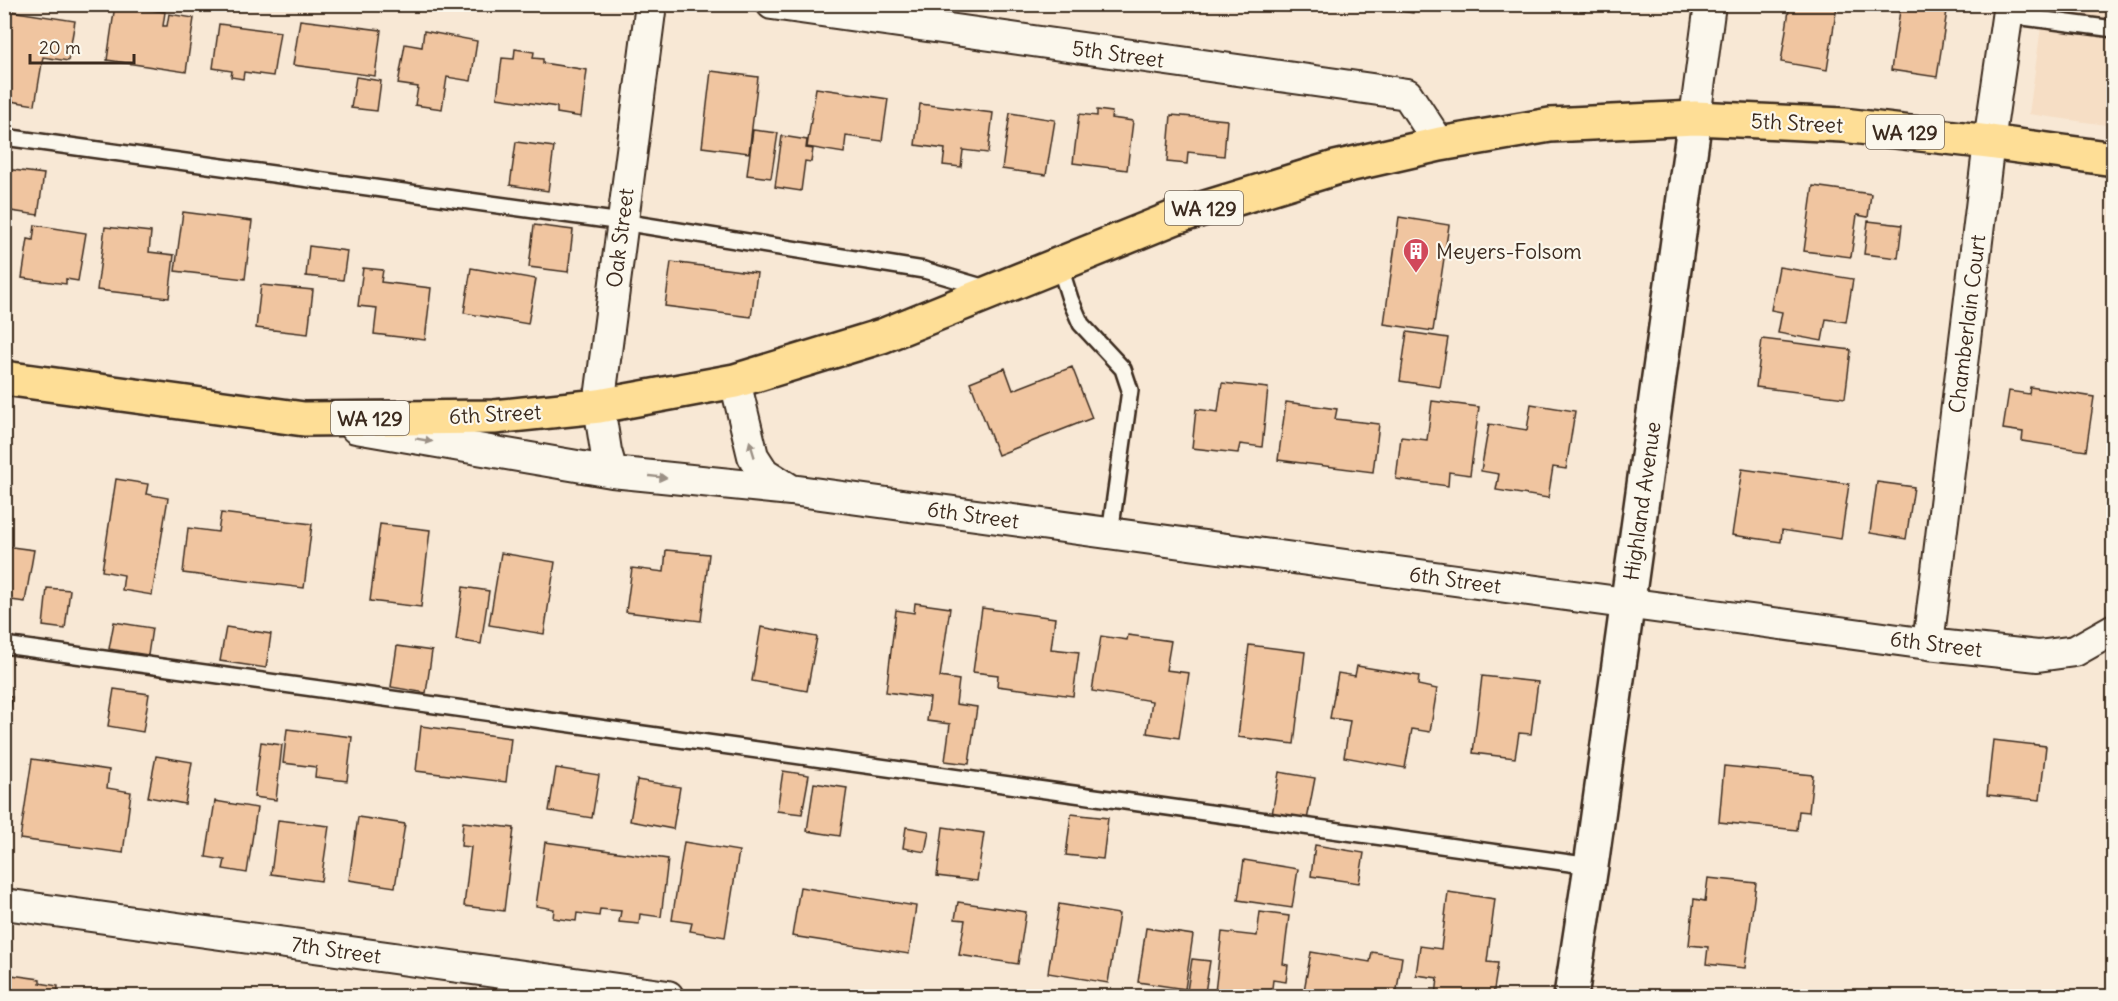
<svg xmlns="http://www.w3.org/2000/svg" width="2118" height="1001" font-family="Delius,sans-serif">
	<style>
		.built { fill: #f6dec5 }
		.building { fill: #f0c5a0; stroke: #3b2a1e; stroke-width: 1.5 }
		.lines { fill: none; stroke-linecap: round; stroke-linejoin: round }
		.service-casing { stroke: #3b2a1e; stroke-width: 20 }
		.minor-casing { stroke: #3b2a1e; stroke-width: 34 }
		.secondary-casing { stroke: #3b2a1e; stroke-width: 38 }
		.primary-casing { stroke: #3b2a1e; stroke-width: 38 }
		.service { stroke: #fbf7ec; stroke-width: 15 }
		.minor { stroke: #fbf7ec; stroke-width: 30 }
		.secondary { stroke: #fbf7ec; stroke-width: 33 }
		.primary { stroke: #fede96; stroke-width: 33 }
		.oneway { fill: #9b9085 }
		.labels { text-anchor: middle; dominant-baseline: central; stroke-width: 4.5; stroke-linejoin: round; paint-order: stroke }
		.shield { fill: #fbf7ec; stroke: #75685c; stroke-width: 1.5 }
		.shield-label { font-size: 20px; font-weight: bold; fill: #3b2a1e }
		.street-label { font-size: 21px; fill: #3b2a1e; stroke: #fbf7ec }
		.poi-label { font-size: 21px; fill: #3b2a1e; stroke: #fbf7ec; text-anchor: start }
	</style>
	<rect width="100%" height="100%" fill="#f8e8d5"/>
	<filter id="ink" filterUnits="userSpaceOnUse"><feTurbulence type="fractalNoise" baseFrequency=".0167" numOctaves="2"/><feDisplacementMap in="SourceGraphic" scale="12" xChannelSelector="R" yChannelSelector="G"/><feConvolveMatrix kernelMatrix="1 2 1 2 8 2 1 2 1" color-interpolation-filters="sRGB"/></filter>
	<g filter="url(#ink)">
		<path class="built" d="M2044,5H2113V126L2029,114Z"/>
		<path class="building" d="M1350,4H1414L1413,13Z
			M1553,4H1586L1585,11Z
			M1790,4L1837,6L1827,70L1781,62Z
			M1901,4H1948L1937,77L1891,70Z
			M115,5L165,12L163,26H167L169,14L194,18L186,72L107,60Z
			M4,10L75,21L68,61L43,57L35,105L4,100L7,53H4Z
			M300,20L381,30L375,76L293,65Z
			M219,24L280,32L273,76L244,72L243,79L231,77L232,71L213,68Z
			M424,31L477,41L471,81L447,77L442,109L415,105L418,87L398,84L405,44L422,47Z
			M515,49L534,52L533,58L543,59V63L587,70L581,117L557,113V107L497,98L502,58L514,59Z
			M711,71L758,77L749,153L702,147Z
			M356,77L381,81L377,111L351,108Z
			M816,88L888,99L882,141L846,136L844,153L807,147Z
			M920,104L993,113L988,153L963,150L961,167L943,165L945,149L915,145Z
			M1097,110L1112,112L1111,118L1133,121L1127,170L1073,163L1079,114L1097,116Z
			M1010,113L1055,120L1046,175L1002,169Z
			M1171,115L1227,120L1224,156L1188,152L1187,164L1167,162Z
			M753,130L778,133L771,178L747,175Z
			M782,136L807,140L806,148L813,149L811,162L805,161L801,191L775,187Z
			M516,142L554,147L548,191L510,185Z
			M5,169L44,174L38,215L4,210Z
			M1813,186L1871,194L1868,217L1857,215L1851,257L1804,251Z
			M183,212L252,221L245,279L175,271Z
			M1399,217L1449,225L1433,331L1384,324Z
			M1868,221L1902,225L1898,258L1864,254Z
			M35,225L86,233L78,281L66,279V284L22,278L28,239L33,240Z
			M534,225L573,230L568,272L529,267Z
			M105,227L151,232L149,252L174,255L169,298L97,290Z
			M309,246L347,251L343,280L306,276Z
			M671,262L757,273L751,317L665,306Z
			M1779,267L1853,279L1846,322L1826,319L1822,341L1778,333L1782,312L1771,310Z
			M363,268L383,270L381,282L431,288L425,340L374,334L377,308L358,306Z
			M471,268L536,279L528,324L464,313Z
			M261,285L313,290L308,334L256,328Z
			M1407,332L1448,338L1440,387L1400,381Z
			M1762,339L1851,350L1845,398L1756,387Z
			M1072,367L1092,418L998,455L970,382L1005,368L1013,390Z
			M1222,383L1268,388L1262,447L1240,444L1238,453L1192,448L1196,409L1218,412Z
			M2030,387L2094,397L2086,451L2022,441L2023,432L2003,429L2009,391L2029,394Z
			M1432,401L1479,407L1470,475L1449,472L1448,486L1396,479L1401,437L1427,440Z
			M1286,402L1337,409L1335,419L1379,424L1373,472L1278,460Z
			M1531,404L1575,411L1566,469L1553,467L1548,498L1496,490L1499,474L1481,471L1489,424L1527,430Z
			M1742,469L1849,484L1841,539L1782,530L1781,542L1732,535Z
			M116,479L148,484L146,494L168,498L152,595L122,590L124,575L102,571Z
			M1877,482L1914,487L1906,539L1870,533Z
			M221,513L312,524L304,588L183,573L188,528L218,532Z
			M380,524L430,530L421,607L370,601Z
			M4,546L34,550L25,602L4,599Z
			M666,550L709,554L701,621L626,612L632,568L664,572Z
			M501,553L555,562L544,634L489,625Z
			M463,587L489,591L481,644L456,640Z
			M47,588L70,590L65,629L43,626Z
			M915,603L950,608L940,677L959,680L956,704L977,707L969,764L945,761L950,724L927,721L930,698L886,692L896,610L914,613Z
			M982,608L1055,618L1051,649L1079,652L1073,696L997,686L998,675L973,672Z
			M114,622L152,628L148,655L109,649Z
			M226,627L271,634L266,668L220,661Z
			M761,627L817,637L807,691L752,681Z
			M1128,635L1171,641L1166,670L1189,673L1179,738L1147,733L1152,701L1092,691L1101,636L1127,640Z
			M1249,645L1305,652L1294,744L1238,737Z
			M397,646L432,651L426,693L391,687Z
			M1357,666L1419,676L1418,685L1437,689L1430,732L1412,729L1405,768L1344,757L1350,721L1330,718L1338,673L1355,676Z
			M1482,676L1538,682L1531,734L1519,733L1515,758L1473,753Z
			M114,689L149,694L143,732L108,726Z
			M4,696L12,697L5,751H4Z
			M421,726L511,738L506,782L416,771Z
			M287,729L352,737L347,781L315,777L316,767L283,763Z
			M1993,740L2046,746L2040,800L1987,795Z
			M261,742L282,745L276,800L254,797Z
			M156,756L192,762L185,804L148,797Z
			M32,759L109,770L107,788L131,792L123,853L20,839Z
			M1724,766L1813,775L1809,812L1799,811L1797,830L1719,822Z
			M556,768L599,775L592,818L549,811Z
			M783,771L809,775L802,814L777,811Z
			M1279,772L1315,778L1307,820L1272,815Z
			M637,780L680,787L673,829L630,821Z
			M814,783L847,788L840,836L807,831Z
			M215,801L257,808L247,873L223,869L225,860L206,857Z
			M1071,814L1108,818L1103,859L1066,855Z
			M358,817L405,824L395,887L349,880Z
			M278,820L329,826L321,881L271,874Z
			M463,822L514,828L504,911L464,906L471,847L461,846Z
			M906,827L929,831L925,852L903,848Z
			M943,827L984,833L977,881L937,876Z
			M545,842L668,859L661,917L640,914L639,924L619,922L621,911L600,909L599,916L577,913L576,921L553,918L554,909L536,906Z
			M684,842L739,851L725,937L690,931L692,923L672,920Z
			M1315,845L1364,853L1359,883L1311,876Z
			M1244,860L1298,869L1292,908L1238,900Z
			M1708,878L1756,883L1745,968L1706,964L1708,947L1689,945L1694,899L1705,901Z
			M800,887L916,906L909,954L792,936Z
			M1448,892L1495,899L1487,962L1498,963L1493,996H1436L1438,978L1416,975L1420,946L1441,949Z
			M958,902L1026,912L1018,964L959,955L965,920L955,919Z
			M1059,904L1119,914L1108,983L1048,973Z
			M1260,912L1289,916L1283,964L1288,965L1286,982L1273,980L1271,996H1254L1215,992L1222,932L1257,936Z
			M1146,928L1193,935L1185,989L1138,982Z
			M1311,952L1370,962L1372,952L1402,957L1396,996H1303Z
			M1192,959L1210,961L1205,993L1187,991Z
			M4,974L40,979V983L58,986L57,996H4Z"/>
		<g class="lines">
			<g class="service-casing">
				<path id="service" d="M2008,15L2114,29
					M4,137L622,222L924,270L989,289
					M1059,264L1070,299L1081,324L1123,369L1130,390L1110,534
					M4,645L1591,866"/>
			</g>
			<g class="minor-casing">
				<path id="minor" d="M772,4L1407,94L1440,144
					M1695,118L1710,4
					M735,381L753,456L764,473L791,490
					M356,428L612,472L791,490L1928,644L2038,656L2075,651L2114,629
					M612,472L606,451L599,406L651,4
					M1928,644L1989,142L2009,4
					M4,904L668,996"/>
			</g>
			<g class="secondary-casing">
				<path id="secondary" d="M1571,996L1591,866L1695,118"/>
			</g>
			<g class="primary-casing">
				<path id="primary" d="M4,378L304,419L494,417L599,406L735,381L882,336L1176,217L1335,168L1440,144L1550,125L1695,118L1843,125L1989,142L2114,159"/>
			</g>
			<use href="#service" class="service"/>
			<use href="#minor" class="minor"/>
			<use href="#secondary" class="secondary"/>
			<use href="#primary" class="primary"/>
		</g>
		<defs><path id="oneway-solid" d="M-6-.8H1V-3.2L6.5 0L1 3.2V.8H-6Z" transform="scale(1.5)"/></defs>
		<g class="oneway">
			<use href="#oneway-solid" transform="translate(424 440) rotate(10)"/>
			<use href="#oneway-solid" transform="translate(752 449) rotate(-107)"/>
			<use href="#oneway-solid" transform="translate(658 477) rotate(6)"/>
		</g>
	</g>
	<defs>
		<g id="building-pin" transform="scale(1.35)"><path d="M0 17L-7.5 6A9.5 9.5 0 1 1 7.5 6Z" fill="#d1495b" stroke="#fbf7ec"/><path d="M-4-6H4V6H1V3H-1V6H-4ZM-2.5-4.3h1.7v1.8h-1.7ZM.8-4.3h1.7v1.8H.8ZM-2.5-1h1.7V.8h-1.7ZM.8-1h1.7V.8H.8Z" fill="#fff"/></g>
	</defs>
	<g fill-rule="evenodd">
		<use href="#building-pin" x="1416" y="251"/>
	</g>
	<g class="labels">
		<g class="shield">
			<rect x="1866" y="115" width="78" height="34" rx="4.5"/>
			<rect x="1165" y="191" width="78" height="34" rx="4.5"/>
			<rect x="331" y="401" width="78" height="34" rx="4.5"/>
		</g>
		<g class="shield-label">
			<text x="1905" y="132">WA 129</text>
			<text x="1204" y="208">WA 129</text>
			<text x="370" y="418">WA 129</text>
		</g>
		<g class="street-label">
			<text transform="translate(1118 54) rotate(8)">5th Street</text>
			<text transform="translate(1797 123) rotate(3)">5th Street</text>
			<text transform="translate(620 238) rotate(-83)">Oak Street</text>
			<text transform="translate(1967 324) rotate(-83)">Chamberlain Court</text>
			<text transform="translate(495 414) rotate(-3)">6th Street</text>
			<text transform="translate(1642 501) rotate(-82)">Highland Avenue</text>
			<text transform="translate(973 515) rotate(8)">6th Street</text>
			<text transform="translate(1455 580) rotate(8)">6th Street</text>
			<text transform="translate(1936 644) rotate(7)">6th Street</text>
			<text transform="translate(336 950) rotate(8)">7th Street</text>
		</g>
		<g class="poi-label">
			<text x="1436" y="251">Meyers-Folsom</text>
		</g>
	</g>
	<rect width="2118" height="1001" fill="none" stroke="#fbf7ec" stroke-width="24"/>
	<rect x="12" y="12" width="2094" height="977" fill="none" stroke="#3b2a1e" stroke-width="2" filter="url(#ink)"/>
	<path d="M30 54v9h104v-9" fill="none" stroke="#3b2a1e" stroke-width="3"/>
	<text x="39" y="54" font-size="18" fill="#3b2a1e" stroke="#fbf7ec" stroke-width="4.5" paint-order="stroke">20 m</text>
</svg>
